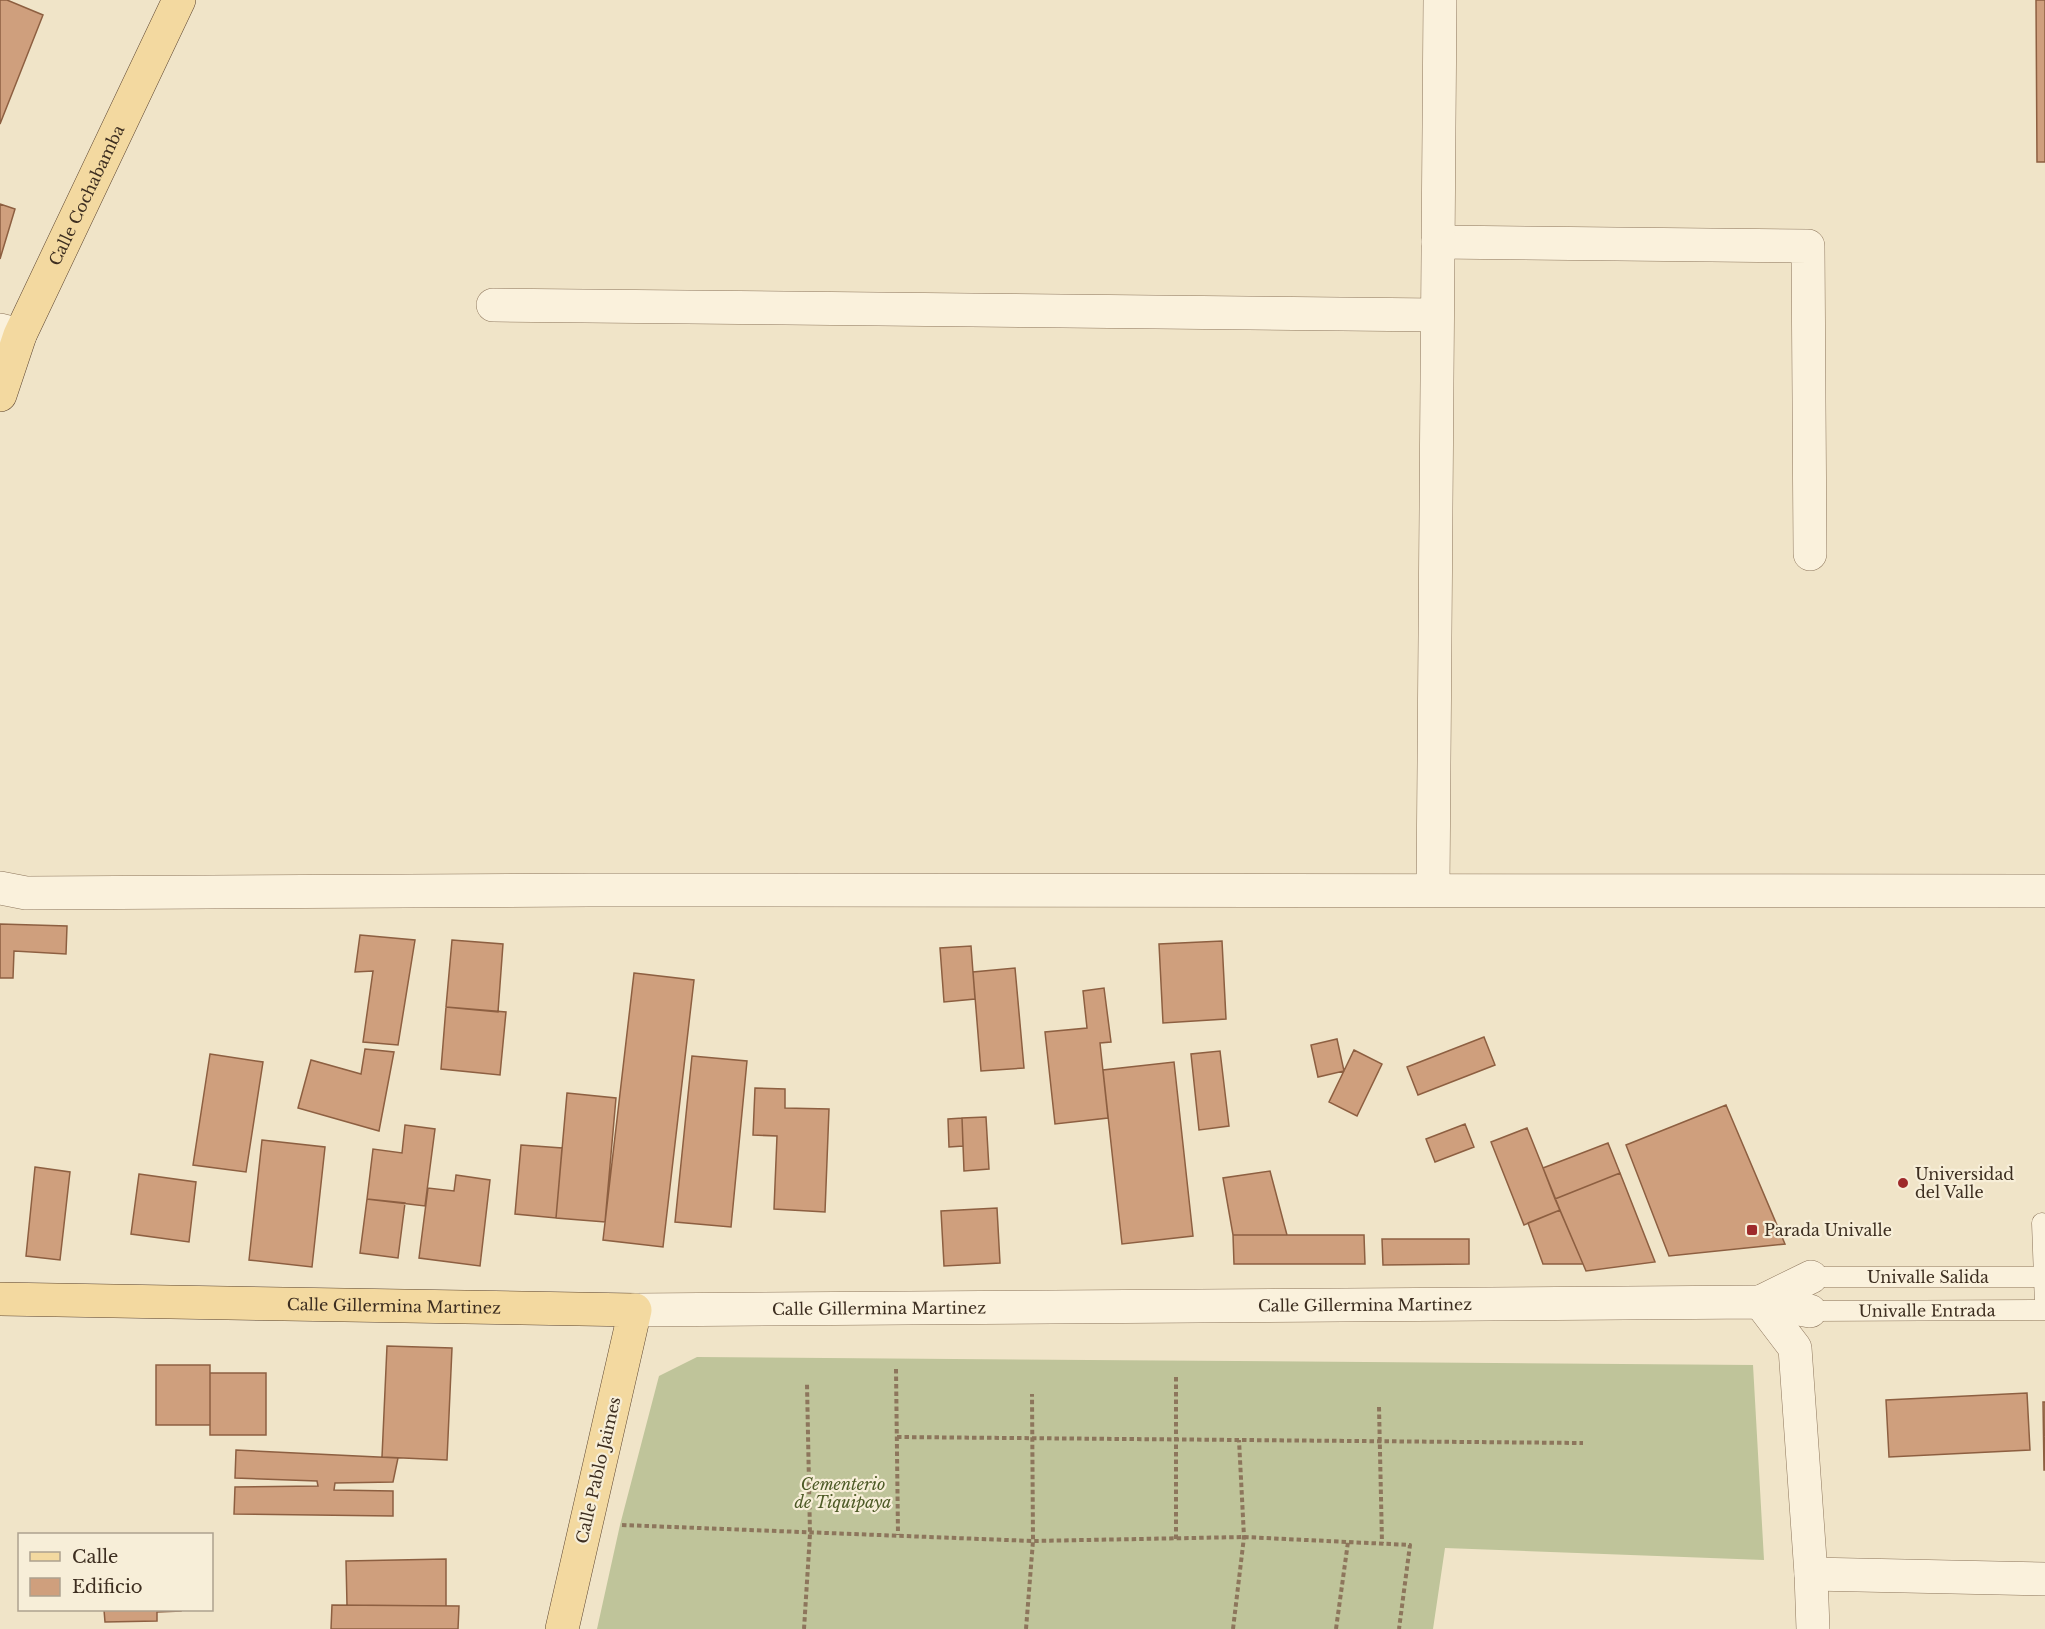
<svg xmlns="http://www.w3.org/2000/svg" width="2045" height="1629" font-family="'Libre Baskerville',serif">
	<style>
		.cemetery { fill: #bfc49a }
		.building { fill: #cf9f7d; stroke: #8d5f41; stroke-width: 1.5 }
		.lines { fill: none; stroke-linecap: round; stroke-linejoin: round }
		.service-casing { stroke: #8d765c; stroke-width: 21 }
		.minor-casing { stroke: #8d765c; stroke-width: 34 }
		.primary-casing { stroke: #5b4430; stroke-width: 34 }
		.path { stroke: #8d765c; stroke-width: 4; stroke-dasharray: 4.5 3; stroke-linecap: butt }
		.service { stroke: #faf1dc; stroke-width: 20 }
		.minor { stroke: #faf1dc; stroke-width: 33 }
		.primary { stroke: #f3d9a0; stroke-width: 33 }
		.poi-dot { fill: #9e2a2b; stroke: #f7eed8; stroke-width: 2 }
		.labels { text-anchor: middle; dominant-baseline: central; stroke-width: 4.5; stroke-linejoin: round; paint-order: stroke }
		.street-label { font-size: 16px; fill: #3d2e20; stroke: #f7eed8 }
		.poi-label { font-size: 16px; fill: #3d2e20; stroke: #f7eed8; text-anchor: start }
		.park-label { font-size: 16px; font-style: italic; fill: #4d5a26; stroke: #f7eed8 }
	</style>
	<rect width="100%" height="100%" fill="#f0e4c8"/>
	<path class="cemetery" d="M697,1357L1753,1365L1764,1560L1445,1548L1433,1629H597L620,1525L659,1376Z"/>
	<path class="building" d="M0,0H7L43,15L0,124Z
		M2036,0H2045V162H2037Z
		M0,204L15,209L0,259Z
		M0,924L67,926L66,954L14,951L13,978H0Z
		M360,935L415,940L398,1045L363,1042L373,971L355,972Z
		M452,940L503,944L498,1012L446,1007Z
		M1222,941L1226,1019L1163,1023L1159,944Z
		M971,946L975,999L944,1002L940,948Z
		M1015,968L1024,1068L981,1071L973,972Z
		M634,973L694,980L663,1247L603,1240Z
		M1104,988L1111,1042L1100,1043L1108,1118L1055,1124L1045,1032L1087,1028L1083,991Z
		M446,1007L506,1012L500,1075L441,1069Z
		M1484,1037L1495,1065L1418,1095L1407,1067Z
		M1337,1039L1344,1071L1318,1077L1311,1045Z
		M365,1049L394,1052L379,1131L298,1108L311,1060L361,1074Z
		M1354,1050L1382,1064L1357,1116L1329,1102Z
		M1220,1051L1229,1126L1199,1130L1191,1054Z
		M210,1054L263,1062L246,1172L193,1165Z
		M692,1056L747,1061L731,1227L675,1222Z
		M1174,1062L1193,1236L1122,1244L1103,1070Z
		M755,1088L785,1089V1108L829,1109L825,1212L774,1209L777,1136L753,1135Z
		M567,1093L616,1098L605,1222L556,1218Z
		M1726,1105L1785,1244L1669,1256L1626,1145Z
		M986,1117L989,1169L964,1171L962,1118Z
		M962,1118L963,1146L949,1147L948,1119Z
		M1465,1124L1474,1147L1435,1162L1426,1139Z
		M405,1125L435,1129L425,1206L367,1199L373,1149L402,1153Z
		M1527,1128L1560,1210L1524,1225L1491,1142Z
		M262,1140L325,1147L312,1267L249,1260Z
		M1608,1143L1620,1173L1555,1199L1543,1168Z
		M521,1145L562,1148L556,1218L515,1214Z
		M35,1167L70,1172L60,1260L26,1256Z
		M1270,1171L1287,1235H1233L1223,1178Z
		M1620,1173L1655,1262L1586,1271L1555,1199Z
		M139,1174L196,1182L189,1242L131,1234Z
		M456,1175L490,1180L480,1266L419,1258L428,1188L454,1191Z
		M367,1199L405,1203L398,1258L360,1253Z
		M997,1208L1000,1263L944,1266L941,1211Z
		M1560,1210L1583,1264H1543L1528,1223Z
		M1233,1235H1364L1365,1264H1234Z
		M1382,1239H1469V1264L1383,1265Z
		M387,1346L452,1348L447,1460L382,1457Z
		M156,1365H210V1425H156Z
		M210,1373H266V1435H210Z
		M2027,1393L2030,1450L1889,1457L1886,1400Z
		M2043,1402H2045V1470H2044Z
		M236,1450L398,1458L393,1482L335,1483L334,1490L393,1491V1516L234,1514L235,1487L318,1486L317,1481L235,1478Z
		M446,1559V1606L347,1605L346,1561Z
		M332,1605L459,1606L458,1629H331Z
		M104,1610H181V1611L157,1612V1621L105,1622Z"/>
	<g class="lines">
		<g class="service-casing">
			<g id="service">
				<path d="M2042,1223L2045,1305"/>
				<path id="s1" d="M1811,1277H2045"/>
				<path id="s2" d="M1810,1311L2045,1310"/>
			</g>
		</g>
		<g class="minor-casing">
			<g id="minor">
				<path d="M1438,242L1808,246L1810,554"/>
				<path d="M493,305L1437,315"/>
				<path d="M0,330L20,335"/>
				<path d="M0,888L26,893L589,890L2045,891"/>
				<path d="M1433,890L1440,0"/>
				<path d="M1760,1302L1795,1348L1811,1574L1813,1629"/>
				<path d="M1760,1302L1811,1277"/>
				<path id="s3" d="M635,1310L1760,1302L1810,1311"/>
				<path d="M1811,1574L2045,1579"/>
			</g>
		</g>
		<g class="primary-casing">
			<g id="primary">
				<path id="s4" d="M0,395L20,335L179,0"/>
				<path id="s5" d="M0,1299L635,1310L562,1629"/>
			</g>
		</g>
		<path class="path" d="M896,1369L898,1535
			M1379,1407L1382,1543
			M897,1437L1583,1443
			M622,1525L1033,1541L1244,1537L1410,1545L1399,1629
			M1176,1539V1376
			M804,1629L810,1534L807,1384
			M1026,1629L1033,1541L1032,1394
			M1233,1629L1244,1537L1239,1440
			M1336,1629L1348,1542"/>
		<use href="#service" class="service"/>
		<use href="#minor" class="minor"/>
		<use href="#primary" class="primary"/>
	</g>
	<g class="poi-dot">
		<circle cx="1903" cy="1183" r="6"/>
		<rect x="1746" y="1224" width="12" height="12" rx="3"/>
	</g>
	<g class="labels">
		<g class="street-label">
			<text stroke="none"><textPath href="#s4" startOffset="218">Calle Cochabamba</textPath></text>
			<text stroke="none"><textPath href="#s1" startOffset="117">Univalle Salida</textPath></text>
			<text stroke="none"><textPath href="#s3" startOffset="730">Calle Gillermina Martinez</textPath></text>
			<text stroke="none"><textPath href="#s5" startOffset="394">Calle Gillermina Martinez</textPath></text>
			<text stroke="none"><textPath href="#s3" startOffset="244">Calle Gillermina Martinez</textPath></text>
			<text stroke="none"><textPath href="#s2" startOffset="117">Univalle Entrada</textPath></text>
			<text transform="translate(598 1470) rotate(-77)">Calle Pablo Jaimes</text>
		</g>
		<g class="poi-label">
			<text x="1915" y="1174">Universidad<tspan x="1915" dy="18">del Valle</tspan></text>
			<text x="1764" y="1230">Parada Univalle</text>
		</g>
		<g class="park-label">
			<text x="843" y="1484">Cementerio<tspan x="843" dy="18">de Tiquipaya</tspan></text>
		</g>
	</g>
	<rect x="18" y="1533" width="195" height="78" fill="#f7eed8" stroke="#ada18e" stroke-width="1.5"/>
	<rect x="30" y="1552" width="30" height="9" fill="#f3d9a0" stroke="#ada18e" stroke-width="1.5"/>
	<text x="72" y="1563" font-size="18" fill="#3d2e20">Calle</text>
	<rect x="30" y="1578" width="30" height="18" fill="#cf9f7d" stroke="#ada18e" stroke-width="1.5"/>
	<text x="72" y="1593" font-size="18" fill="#3d2e20">Edificio</text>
</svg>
